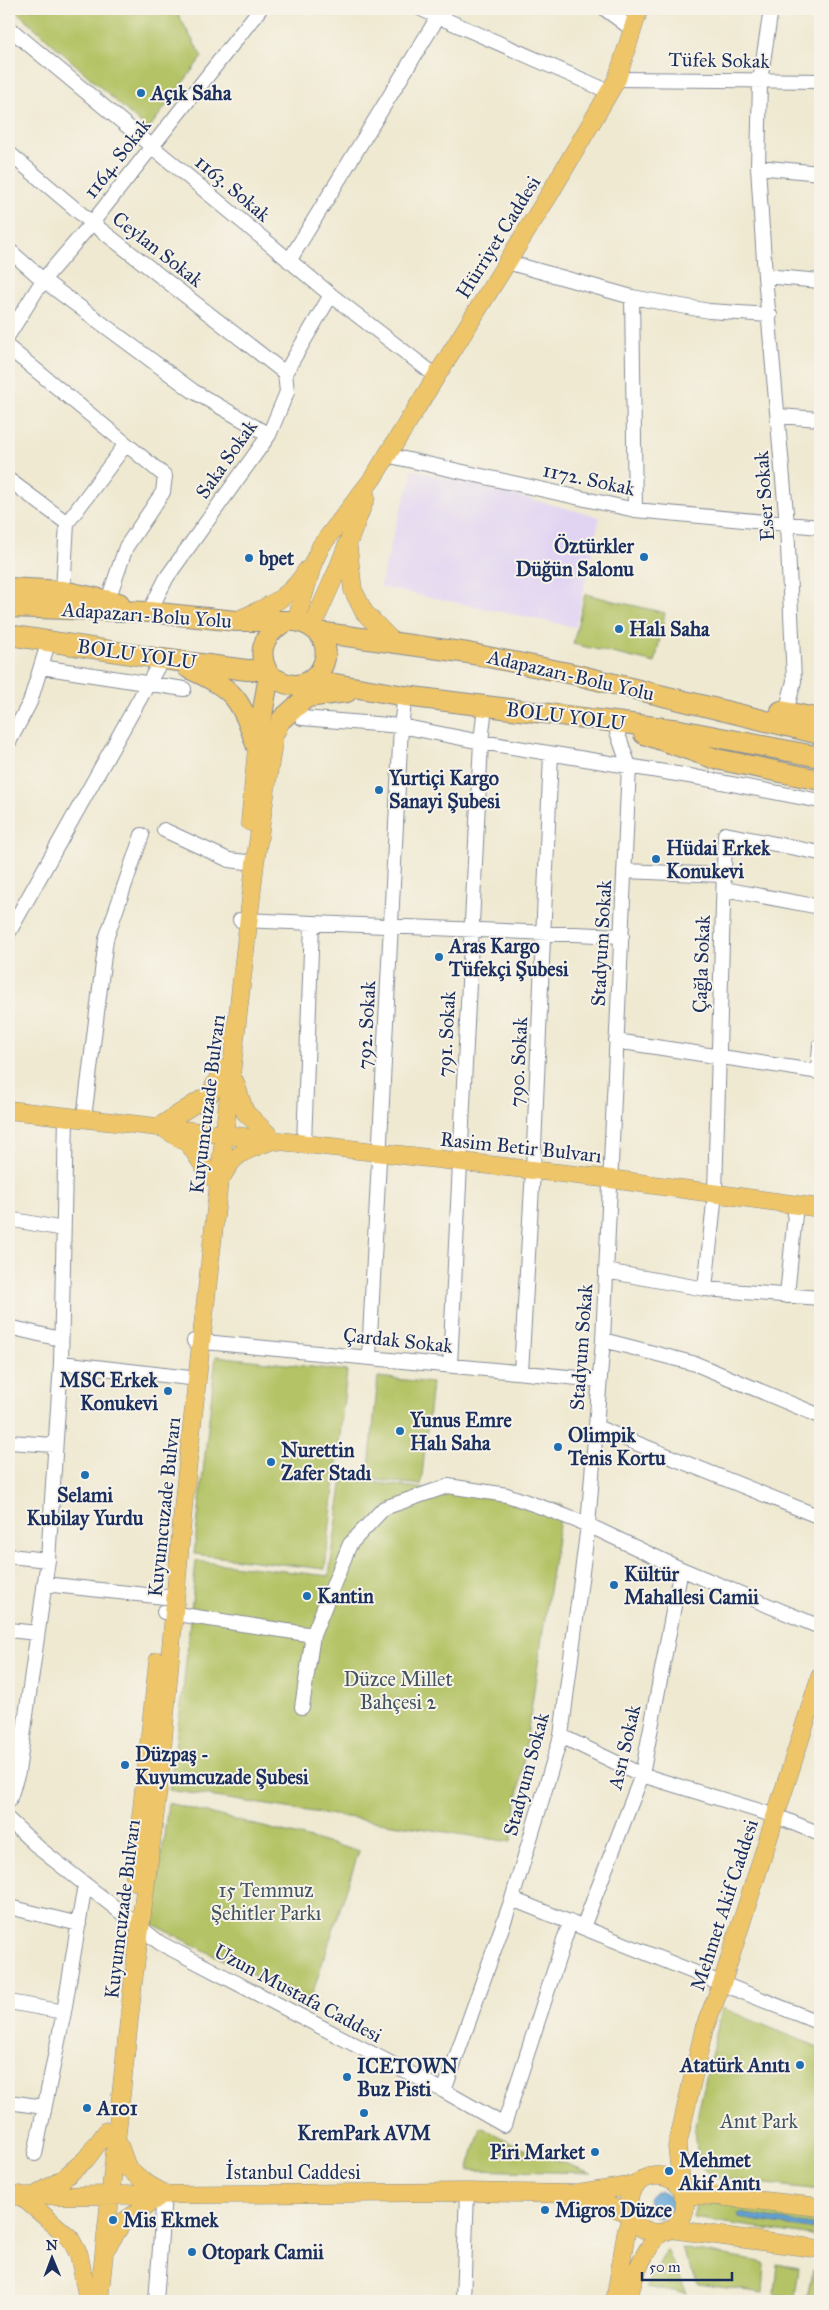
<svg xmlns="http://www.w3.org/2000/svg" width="829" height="2310" font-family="'IM FELL Great Primer',serif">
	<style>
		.built { fill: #e1d4f3 }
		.green { fill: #b4c365; stroke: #687962 }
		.water { fill: #64a5d7; stroke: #406a9a }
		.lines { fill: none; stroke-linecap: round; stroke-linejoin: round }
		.minor-casing { stroke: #858c98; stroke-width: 16 }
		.major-casing { stroke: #858c98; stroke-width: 19 }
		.highway-casing { stroke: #858c98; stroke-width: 22 }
		.minor { stroke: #fff; stroke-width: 14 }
		.major { stroke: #eec569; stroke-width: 18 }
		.highway { stroke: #eec569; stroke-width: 20 }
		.poi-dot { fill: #1f6fb2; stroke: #f7f3e8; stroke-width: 2 }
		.labels { text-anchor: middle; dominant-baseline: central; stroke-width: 4; stroke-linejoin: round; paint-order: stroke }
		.street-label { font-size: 20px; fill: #1b2f5e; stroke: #f7f3e8 }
		.poi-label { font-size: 20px; font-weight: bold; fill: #1b2f5e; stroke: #f7f3e8; text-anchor: start }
		.park-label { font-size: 20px; fill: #415460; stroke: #f7f3e8 }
	</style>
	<rect width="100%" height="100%" fill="#f7f3e8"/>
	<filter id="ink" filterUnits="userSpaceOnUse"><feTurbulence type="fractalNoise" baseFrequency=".02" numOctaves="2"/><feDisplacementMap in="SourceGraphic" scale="10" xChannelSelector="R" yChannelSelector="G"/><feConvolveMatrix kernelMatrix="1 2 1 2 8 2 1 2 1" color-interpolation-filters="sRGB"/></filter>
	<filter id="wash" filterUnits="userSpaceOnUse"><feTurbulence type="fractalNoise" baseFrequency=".0096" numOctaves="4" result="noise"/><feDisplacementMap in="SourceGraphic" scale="20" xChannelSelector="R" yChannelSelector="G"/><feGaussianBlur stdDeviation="1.12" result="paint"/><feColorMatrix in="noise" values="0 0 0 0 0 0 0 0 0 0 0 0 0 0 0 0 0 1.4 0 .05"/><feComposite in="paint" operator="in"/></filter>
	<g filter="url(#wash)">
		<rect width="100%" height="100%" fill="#efe9d1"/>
		<path class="built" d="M411,469L600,517L575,627L380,587L397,521L411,481Z"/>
		<path class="green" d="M14,9H175L202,57L148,130Z
			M585,594L665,613L655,663L573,644Z
			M216,1356L347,1371L325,1569L194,1554Z
			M378,1377L432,1383L421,1485L368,1479Z
			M343,1479L562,1505L511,1842L169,1790L183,1691L196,1561L329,1576Z
			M168,1803L359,1851L309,2004L153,1924Z
			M722,2008L820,2048V2190L714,2178L698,2163L695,2126Z
			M481,2127L522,2148L592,2173L468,2170Z
			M697,2200L732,2203L820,2218V2237L693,2218Z
			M681,2248L765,2263L763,2293L698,2284Z
			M667,2250L687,2293L645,2287Z
			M777,2264L799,2268L795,2298L774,2294Z
			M812,2270L820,2272V2301L807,2299Z"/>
		<path class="water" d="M647 2204a13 13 0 1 1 26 0a13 13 0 1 1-26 0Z
			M738,2213L816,2226V2230L738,2218Z"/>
	</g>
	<g filter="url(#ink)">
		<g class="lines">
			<g class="minor-casing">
				<path id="minor" d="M421,9L610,92
					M605,9L632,29
					M9,28L331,295L436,376
					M617,79L820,81
					M9,153L92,223L285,373
					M758,167L820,173
					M9,250L43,280L193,391L269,435
					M289,261L438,17
					M507,262L632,297L709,311L770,315
					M765,276L758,167L760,81L771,9
					M632,297L635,510
					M9,334L43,280L92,223L260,9
					M9,348L165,476L163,492L126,547L108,600
					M778,416L820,419
					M386,455L635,510L820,527
					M9,480L67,523L63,591
					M67,523L126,444
					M149,612L167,577L269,435L287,392L285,373L331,295
					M41,667L184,689
					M786,712L794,681L787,524L765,276L820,281
					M302,718L401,726L481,742L695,777L820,801
					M9,742L30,702L46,650
					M164,830L229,860L255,863
					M624,871L724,875
					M724,889L820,907
					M240,920L622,936
					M9,932L162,659
					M616,1041L820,1072
					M818,1072L820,1045
					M84,1118L106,939L142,835
					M304,1144L312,923
					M9,1219L63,1229
					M606,1271L705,1289L820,1298
					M705,1289L715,1193L725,834L820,853
					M787,1296L796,1204
					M9,1327L60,1339
					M603,1340L696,1364L820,1416
					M194,1341L599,1380
					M369,1357L401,726L405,696
					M61,1363L198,1379
					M450,1365L481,742L485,706
					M521,1372L533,1170L551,754
					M596,1427L820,1517
					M9,1442L54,1445
					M9,1556L48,1560
					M44,1584L165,1597
					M164,1612L313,1635L350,1544L384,1508L448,1486L507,1495L547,1509L588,1525L681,1569L820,1627
					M9,1630L37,1633
					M302,1707L313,1635
					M561,1736L642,1775L776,1816L820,1834
					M9,1801L18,1772L48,1560L61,1363L66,1116
					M9,1820L40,1849L160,1943L444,2091L504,2125L570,1922
					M512,1899L820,2023
					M9,1907L79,1924
					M583,1927L642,1775L681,1569
					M9,2002L64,2012
					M444,2091L512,1899L561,1736L588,1525L603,1340L629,766L614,723
					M9,2102L44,2107
					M35,2154L64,2012L85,1884
					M156,2301L164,2194
					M463,2301L467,2192"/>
			</g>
			<g class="major-casing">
				<path id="major" d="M348,547L353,590L364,612L395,644
					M236,621C266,607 289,600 307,570
					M296,621L313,563L321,546L373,478L549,195L617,79L639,9
					M312,627L337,571L366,497
					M250,822L257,747
					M235,1082L245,1112L274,1140
					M9,1110L611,1179L820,1208
					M160,1126L210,1094L223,1069
					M165,1129L189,1144L211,1177
					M222,1177C234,1152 247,1150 271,1141
					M134,1881L158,1661
					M119,2145L127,2167L144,2182L163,2193
					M682,2191L677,2147L704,2029L722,1983L820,1677
					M38,2194L63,2179L86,2159L107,2131
					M20,2195L70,2238L79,2255L88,2300
					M578,2195L629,2213C637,2230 656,2239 673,2228C680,2222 685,2214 685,2205C685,2164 622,2166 629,2213
					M683,2195L717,2196L820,2207
					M9,2196L467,2192L578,2194L635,2185
					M670,2229L820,2249
					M107,2247L123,2222L163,2194
					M99,2301L133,1983L160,1774L184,1498L216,1208L255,863L274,736L282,719
					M615,2301L626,2233L631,2217
					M628,2301C633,2275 643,2253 660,2233"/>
			</g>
			<g class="highway-casing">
				<path id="highway" d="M9,588L63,591L119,603
					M9,607L149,612L236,621H296C351,633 320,704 278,680C274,678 269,676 267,671C256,650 266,631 286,622
					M318,632L468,653L573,674L820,734
					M9,635L162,659L247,670H266
					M188,668C236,690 240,698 257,747
					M312,680L405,696L680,730L820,757
					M781,711L820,719
					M282,719L307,697L347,692
					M644,734L716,759L820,780
					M257,745L269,675"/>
			</g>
			<use href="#minor" class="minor"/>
			<use href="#major" class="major"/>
			<use href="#highway" class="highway"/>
		</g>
	</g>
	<g class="poi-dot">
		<circle cx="141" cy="93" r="5"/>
		<circle cx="644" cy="557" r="5"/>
		<circle cx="249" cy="558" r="5"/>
		<circle cx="619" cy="629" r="5"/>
		<circle cx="379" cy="790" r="5"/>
		<circle cx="656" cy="859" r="5"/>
		<circle cx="439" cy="957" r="5"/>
		<circle cx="168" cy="1391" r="5"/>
		<circle cx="400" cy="1431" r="5"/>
		<circle cx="558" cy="1447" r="5"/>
		<circle cx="271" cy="1462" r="5"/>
		<circle cx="85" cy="1475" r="5"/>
		<circle cx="614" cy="1585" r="5"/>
		<circle cx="307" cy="1596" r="5"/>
		<circle cx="125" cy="1765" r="5"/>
		<circle cx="800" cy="2065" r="5"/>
		<circle cx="347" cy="2077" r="5"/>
		<circle cx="87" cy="2108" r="5"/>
		<circle cx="364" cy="2113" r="5"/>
		<circle cx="595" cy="2152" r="5"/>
		<circle cx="669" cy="2171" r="5"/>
		<circle cx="545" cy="2210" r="5"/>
		<circle cx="113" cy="2220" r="5"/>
		<circle cx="192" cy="2252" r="5"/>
	</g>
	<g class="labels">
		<g class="street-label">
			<text transform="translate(719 60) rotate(1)">Tüfek Sokak</text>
			<text transform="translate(117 158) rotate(-52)">1164. Sokak</text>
			<text transform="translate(233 188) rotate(40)">1163. Sokak</text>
			<text transform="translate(498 237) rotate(-58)">Hürriyet Caddesi</text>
			<text transform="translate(158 249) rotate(38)">Ceylan Sokak</text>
			<text transform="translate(226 459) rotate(-55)">Saka Sokak</text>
			<text transform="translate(589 479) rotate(12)">1172. Sokak</text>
			<text transform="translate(764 496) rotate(-94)">Eser Sokak</text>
			<text transform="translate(147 615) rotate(4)">Adapazarı-Bolu Yolu</text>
			<text transform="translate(137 654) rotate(8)">BOLU YOLU</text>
			<text transform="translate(571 675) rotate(13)">Adapazarı-Bolu Yolu</text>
			<text transform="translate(566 716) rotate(7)">BOLU YOLU</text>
			<text transform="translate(601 943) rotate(-87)">Stadyum Sokak</text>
			<text transform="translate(701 964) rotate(-88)">Çağla Sokak</text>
			<text transform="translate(366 1025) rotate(-87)">792. Sokak</text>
			<text transform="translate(446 1034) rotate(-87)">791. Sokak</text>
			<text transform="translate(518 1062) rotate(-87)">790. Sokak</text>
			<text transform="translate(207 1104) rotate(-83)">Kuyumcuzade Bulvarı</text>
			<text transform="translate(521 1147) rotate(6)">Rasim Betir Bulvarı</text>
			<text transform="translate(398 1340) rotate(6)">Çardak Sokak</text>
			<text transform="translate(581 1347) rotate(-86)">Stadyum Sokak</text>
			<text transform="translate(164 1507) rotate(-84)">Kuyumcuzade Bulvarı</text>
			<text transform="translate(624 1747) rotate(-77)">Asrı Sokak</text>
			<text transform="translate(526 1774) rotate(-75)">Stadyum Sokak</text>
			<text transform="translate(724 1905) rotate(-72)">Mehmet Akif Caddesi</text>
			<text transform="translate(122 1909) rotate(-83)">Kuyumcuzade Bulvarı</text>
			<text transform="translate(298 1993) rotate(28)">Uzun Mustafa Caddesi</text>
			<text x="293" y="2172">İstanbul Caddesi</text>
		</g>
		<g class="poi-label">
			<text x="151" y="93">Açık Saha</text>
			<text x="634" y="546" text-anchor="end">Öztürkler<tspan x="634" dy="23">Düğün Salonu</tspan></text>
			<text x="259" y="558">bpet</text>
			<text x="629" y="629">Halı Saha</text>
			<text x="389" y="778">Yurtiçi Kargo<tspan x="389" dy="23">Sanayi Şubesi</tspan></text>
			<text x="666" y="848">Hüdai Erkek<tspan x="666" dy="23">Konukevi</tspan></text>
			<text x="449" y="946">Aras Kargo<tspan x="449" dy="23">Tüfekçi Şubesi</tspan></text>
			<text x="158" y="1380" text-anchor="end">MSC Erkek<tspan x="158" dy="23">Konukevi</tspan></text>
			<text x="410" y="1420">Yunus Emre<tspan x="410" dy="23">Halı Saha</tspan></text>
			<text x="568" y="1435">Olimpik<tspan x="568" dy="23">Tenis Kortu</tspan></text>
			<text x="281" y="1450">Nurettin<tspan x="281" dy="23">Zafer Stadı</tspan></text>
			<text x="85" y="1495" text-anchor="middle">Selami<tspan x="85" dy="23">Kubilay Yurdu</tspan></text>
			<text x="624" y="1574">Kültür<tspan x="624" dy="23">Mahallesi Camii</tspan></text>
			<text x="317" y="1596">Kantin</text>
			<text x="135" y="1754">Düzpaş -<tspan x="135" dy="23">Kuyumcuzade Şubesi</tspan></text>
			<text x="790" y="2065" text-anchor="end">Atatürk Anıtı</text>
			<text x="357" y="2066">ICETOWN<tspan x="357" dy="23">Buz Pisti</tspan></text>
			<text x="97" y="2108">A101</text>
			<text x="364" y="2133" text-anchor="middle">KremPark AVM</text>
			<text x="585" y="2152" text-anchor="end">Piri Market</text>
			<text x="679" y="2160">Mehmet<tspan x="679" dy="23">Akif Anıtı</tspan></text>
			<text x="555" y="2210">Migros Düzce</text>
			<text x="123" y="2220">Mis Ekmek</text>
			<text x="202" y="2252">Otopark Camii</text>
		</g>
		<g class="park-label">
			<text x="398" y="1679">Düzce Millet<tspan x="398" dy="23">Bahçesi 2</tspan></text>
			<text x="266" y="1890">15 Temmuz<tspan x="266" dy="23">Şehitler Parkı</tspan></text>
			<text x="759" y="2121">Anıt Park</text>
		</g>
	</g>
	<rect width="829" height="2310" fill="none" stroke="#f7f3e8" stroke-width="30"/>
	<g transform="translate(52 2258) rotate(359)" stroke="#f7f3e8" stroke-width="4" paint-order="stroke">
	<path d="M0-4L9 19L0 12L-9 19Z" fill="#1b2f5e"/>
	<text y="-8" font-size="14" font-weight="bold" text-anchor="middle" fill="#1b2f5e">N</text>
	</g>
	<path d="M642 2272v8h90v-8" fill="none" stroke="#1b2f5e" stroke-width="2.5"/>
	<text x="649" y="2272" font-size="15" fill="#1b2f5e" stroke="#f7f3e8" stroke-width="4" paint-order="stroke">50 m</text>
</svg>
